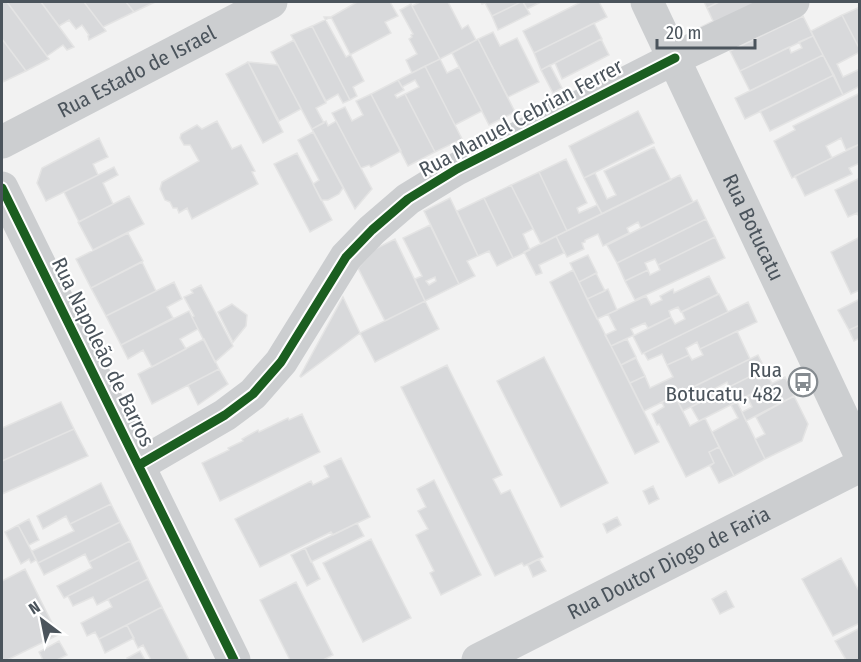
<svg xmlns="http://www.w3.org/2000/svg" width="861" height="662" font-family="'Fira Sans Condensed',sans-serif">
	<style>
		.building { fill: #d8d9db; stroke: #e4e4e4; stroke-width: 1.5; fill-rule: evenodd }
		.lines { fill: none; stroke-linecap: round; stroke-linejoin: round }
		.minor { stroke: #ccced0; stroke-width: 33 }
		.cycleway-casing { stroke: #fff; stroke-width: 13 }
		.cycleway { stroke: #1b5e20; stroke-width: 9 }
		.labels { text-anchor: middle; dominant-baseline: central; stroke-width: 4.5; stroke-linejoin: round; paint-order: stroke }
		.street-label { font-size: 21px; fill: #4b545c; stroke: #fff }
		.poi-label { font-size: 21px; fill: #4b545c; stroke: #fff; text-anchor: end }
	</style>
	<rect width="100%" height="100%" fill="#f2f2f2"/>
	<path class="building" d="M2,2H7L49,59L26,71L2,39Z
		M7,2H41L74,47L67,50L63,45L47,56Z
		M41,2H84L106,31L89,40L88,36L89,35L82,25L76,29L69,20L59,26Z
		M84,2H126L134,12L103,27Z
		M126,2H155L134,12Z
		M357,2H390L398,16L385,22L391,33L346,57L324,17H331Z
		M420,2H448L462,29L468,25L476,40L440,59L412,6Z
		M481,2H521L492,16L485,3L482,4Z
		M521,2H523L530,14L498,30L492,16Z
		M523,2H541L527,9Z
		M581,2H599L607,17L534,53L523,31Z
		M704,2H719L707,8Z
		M719,2H787L707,40L701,27L713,21L707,8Z
		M411,4L440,59L412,73L406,60L417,54L409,39L412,37L411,35L413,34L400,10Z
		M860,7V50L842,15Z
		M842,15L860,50V52L837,64L843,77L860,69V86L843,95L811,31Z
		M803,16L813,36L740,71L730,51Z
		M331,17L364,81L353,87L357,96L350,100L312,26Z
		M594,23L602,39L541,70L534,53Z
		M312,26L350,100L343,103L338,94L326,101L291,35Z
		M493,32L500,46L517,38L539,82L508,97L478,39Z
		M813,36L823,55L750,91L740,71L789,47L791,53L802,48L799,42Z
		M2,39L26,71L3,82L2,78Z
		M478,39L515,112L489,125L452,53Z
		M601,39L609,55L562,79L555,63Z
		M294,40L326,103L316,108L324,123L312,129L271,52Z
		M823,55L834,75L745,119L735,98Z
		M440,59L447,73L459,67L482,111L455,125L425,66Z
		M248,62L278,65L301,109L279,121Z
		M248,62L283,132L263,143L226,74Z
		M550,65L562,88L553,93L541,70Z
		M425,66L462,139L435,152L405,94L419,87L415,80L402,87L398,80Z
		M834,75L843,95L770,131L760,111Z
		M398,80L404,90L395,95L397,98L405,94L435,152L408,166L371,94Z
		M860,93V144L846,150L841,138L826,146L832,158L792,178L774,141L795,130L793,126Z
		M371,94L401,151L371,167L369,165L361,168L332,113L345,107L352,121L363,115L356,101Z
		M638,111L654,143L584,178L569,146Z
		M217,121L232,149L241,145L255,171L252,172L258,184L192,219L187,208L179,213L177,208H173L170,202L165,200L160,189L162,182L199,161L190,145H184L180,138L181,134L197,125L202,129Z
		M326,121L328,126L336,121L372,189L355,209L312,129Z
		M313,132L343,188L339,194L328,200H321L313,184L319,180L298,140Z
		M99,138L108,157L93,164L98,175L46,201L37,183L42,168Z
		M860,144V163L849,168L852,174L805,196L795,176Z
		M654,147L671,180L602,214L584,178L595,173L607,199L616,195L604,171Z
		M297,153L332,220L310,232L274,164Z
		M566,159L587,203L577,208L579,213L597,205L602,214L567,231L539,172Z
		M114,167L118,175L103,183L113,204L79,222L64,192Z
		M539,172L567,231L541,244L511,185Z
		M680,175L693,202L641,228L638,222L627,228L629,233L603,246L598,234L585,240V242L582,243L584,249L567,257L556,236Z
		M860,178V219L857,213L848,217L835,190Z
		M511,185L533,229L523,234L530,250L513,258L484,198Z
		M129,196L144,224L93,250L78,222Z
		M450,198L478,256L467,261L475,276L459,284L424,211Z
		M484,198L513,258L497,266L489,251L478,256L457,211Z
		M697,200L706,219L617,263L607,245Z
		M706,219L715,237L658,265L655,259L645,263L648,270L625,281L617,263Z
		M430,225L459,284L425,301L415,279L422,276L403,238ZM435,277L436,281L429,285L426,281Z
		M128,233L143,261L91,288L76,259Z
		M556,236L564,253L539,265L542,273L536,275L524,252Z
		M715,237L725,258L635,300L625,281L648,270L650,275L660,270L658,265Z
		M860,237V290L851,294L831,252Z
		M395,239L425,301L385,321L358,268L375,249Z
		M588,255L597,273L579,282L570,263Z
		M142,262L156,291L106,316L91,288Z
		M573,270L659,442L635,454L550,282Z
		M596,273L605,291L587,299L579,282Z
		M709,276L718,294L681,312L678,307L669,311L671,317L648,328L645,323L631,329L634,335L611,346L605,335L616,330L608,314L646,296L651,305L662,300L660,296L673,289L674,293Z
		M174,282L182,299L167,307L173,318L121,345L106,316Z
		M201,285L233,346L215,362L192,317L194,316L184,297L193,293L191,290Z
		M608,289L617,310L597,319L587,299Z
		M719,294L728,312L642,354L633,336L671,317L675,324L685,319L682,312Z
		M343,297L360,333L301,377L300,376Z
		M860,299V325L849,330L838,310Z
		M425,301L439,329L375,362L360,333Z
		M748,302L757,322L700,349L697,342L686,348L689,355L667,365L662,354L648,360L644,353Z
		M232,304L247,315L246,326L233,342L218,312Z
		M189,311L198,329L180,339L186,349L152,367L143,350L128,359L121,345Z
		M860,325V338L854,341L849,330Z
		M737,331L750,359L644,411L630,383L645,376L650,388L673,377L667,365L689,355L692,360L703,355L700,349Z
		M204,339L219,369L152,404L138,374Z
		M627,339L636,357L621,365L611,346Z
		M758,355L765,369L729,387L727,382L714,389L716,394L683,411L675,396Z
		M544,357L608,483L561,507L497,381Z
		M636,358L645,376L630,383L621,365Z
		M447,365L502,475L493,479L501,494L510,490L543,557L524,566L522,563L495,576L401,387Z
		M219,369L228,384L198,405L188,385Z
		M765,369L772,384L699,421L691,407L716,394L718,398L731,392L729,387Z
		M785,377L794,396L746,421L742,412L752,407L747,396Z
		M675,396L690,426L705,418L719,447L709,452L714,463L686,477L659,424L657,425L652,414L664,407L662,402Z
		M794,396L808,424L802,441L765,459L755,439L765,434L756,417Z
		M61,402L74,429L2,461V428Z
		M737,402L765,459L734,476L712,432L738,418L731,405Z
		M302,414L320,452L220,501L202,463L229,450L228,448L243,441L242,439L258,430L259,432L288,418L289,420Z
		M74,429L88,456L2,494V461Z
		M719,447L734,476L719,483L710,466L714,463L709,452Z
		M341,458L370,517L333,535L331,532L260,567L235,519L311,481L313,485L329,477L324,466Z
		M434,480L481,575L441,595L430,573L434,571L416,535L428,529L418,511L426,507L417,489Z
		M101,483L111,504L70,524L66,516L43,529L37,516Z
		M653,486L659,499L649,504L643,491Z
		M111,504L120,522L38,563L32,551L74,531L70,524Z
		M617,517L621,525L607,533L603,524Z
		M29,519L39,540L29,545L18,525Z
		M120,522L130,541L89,562L85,554L44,575L38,563Z
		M357,523L364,536L311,562L305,548Z
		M18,525L36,560L31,563L29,559L21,564L5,532Z
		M371,539L411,618L363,642L323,563Z
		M130,541L139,560L64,598L57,586L92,568L89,562Z
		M305,548L320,579L307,586L291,555Z
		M841,558L860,593V623L833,636L802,579Z
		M539,559L546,571L533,577L528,565Z
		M139,560L148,579L97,605L93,597L73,606L68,596Z
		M25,569L58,635L7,660H2V581Z
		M148,579L162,607L99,639L95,632L87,636L81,623L112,607L108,599Z
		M296,582L333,655L323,660H290L260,600Z
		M726,591L734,607L720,614L712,599Z
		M162,607L189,660H151L143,645L138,648L127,625Z
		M127,625L134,638L105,653L99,639Z
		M860,628V660H846L835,641Z
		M59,641L67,655L57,660H43L39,652Z
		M140,651L145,660H128L127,658Z"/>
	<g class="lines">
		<g class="minor">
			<path id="s1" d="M647,2L860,454"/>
			<path id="s2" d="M2,142L271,2"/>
			<path d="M2,188L234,660"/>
			<path d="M139,465L225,415L253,394L281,362L346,257L372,230L408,199L457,169L675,58L793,2"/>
			<path id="s3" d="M478,660L860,466"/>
		</g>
		<g class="cycleway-casing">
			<path id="cycleway" d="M2,188L234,660
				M139,465L225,415L253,394L281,362L346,257L372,230L408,199L457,169L675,58"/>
		</g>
		<use href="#cycleway" class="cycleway"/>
	</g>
	<defs>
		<g id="bus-ring" transform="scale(1.5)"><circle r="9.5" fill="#fff" stroke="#858b90" stroke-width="1.5"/><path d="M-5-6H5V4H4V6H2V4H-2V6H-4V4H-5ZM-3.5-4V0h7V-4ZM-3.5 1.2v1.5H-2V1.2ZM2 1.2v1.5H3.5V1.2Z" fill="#858b90"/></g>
	</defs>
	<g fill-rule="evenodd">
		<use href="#bus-ring" x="803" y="382"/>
	</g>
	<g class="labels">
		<g class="street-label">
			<text stroke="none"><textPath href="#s2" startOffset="152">Rua Estado de Israel</textPath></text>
			<text transform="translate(521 118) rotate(-28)">Rua Manuel Cebrian Ferrer</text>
			<text stroke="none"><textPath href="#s1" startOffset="249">Rua Botucatu</textPath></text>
			<text transform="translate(103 352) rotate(64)">Rua Napoleão de Barros</text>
			<text stroke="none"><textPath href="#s3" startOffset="214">Rua Doutor Diogo de Faria</textPath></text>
		</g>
		<g class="poi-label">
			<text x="782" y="370">Rua<tspan x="782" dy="24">Botucatu, 482</tspan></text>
		</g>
	</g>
	<rect width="861" height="662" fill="none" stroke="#4b545c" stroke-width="6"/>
	<g transform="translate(42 620) rotate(328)" stroke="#ffffff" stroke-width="4.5" paint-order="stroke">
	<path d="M0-4.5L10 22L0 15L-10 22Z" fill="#4b545c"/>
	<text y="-9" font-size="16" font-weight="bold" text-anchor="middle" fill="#4b545c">N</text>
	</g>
	<path d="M657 39v9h98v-9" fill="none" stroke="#4b545c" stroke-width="3"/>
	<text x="666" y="39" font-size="18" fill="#4b545c" stroke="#ffffff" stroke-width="4.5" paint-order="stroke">20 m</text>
</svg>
